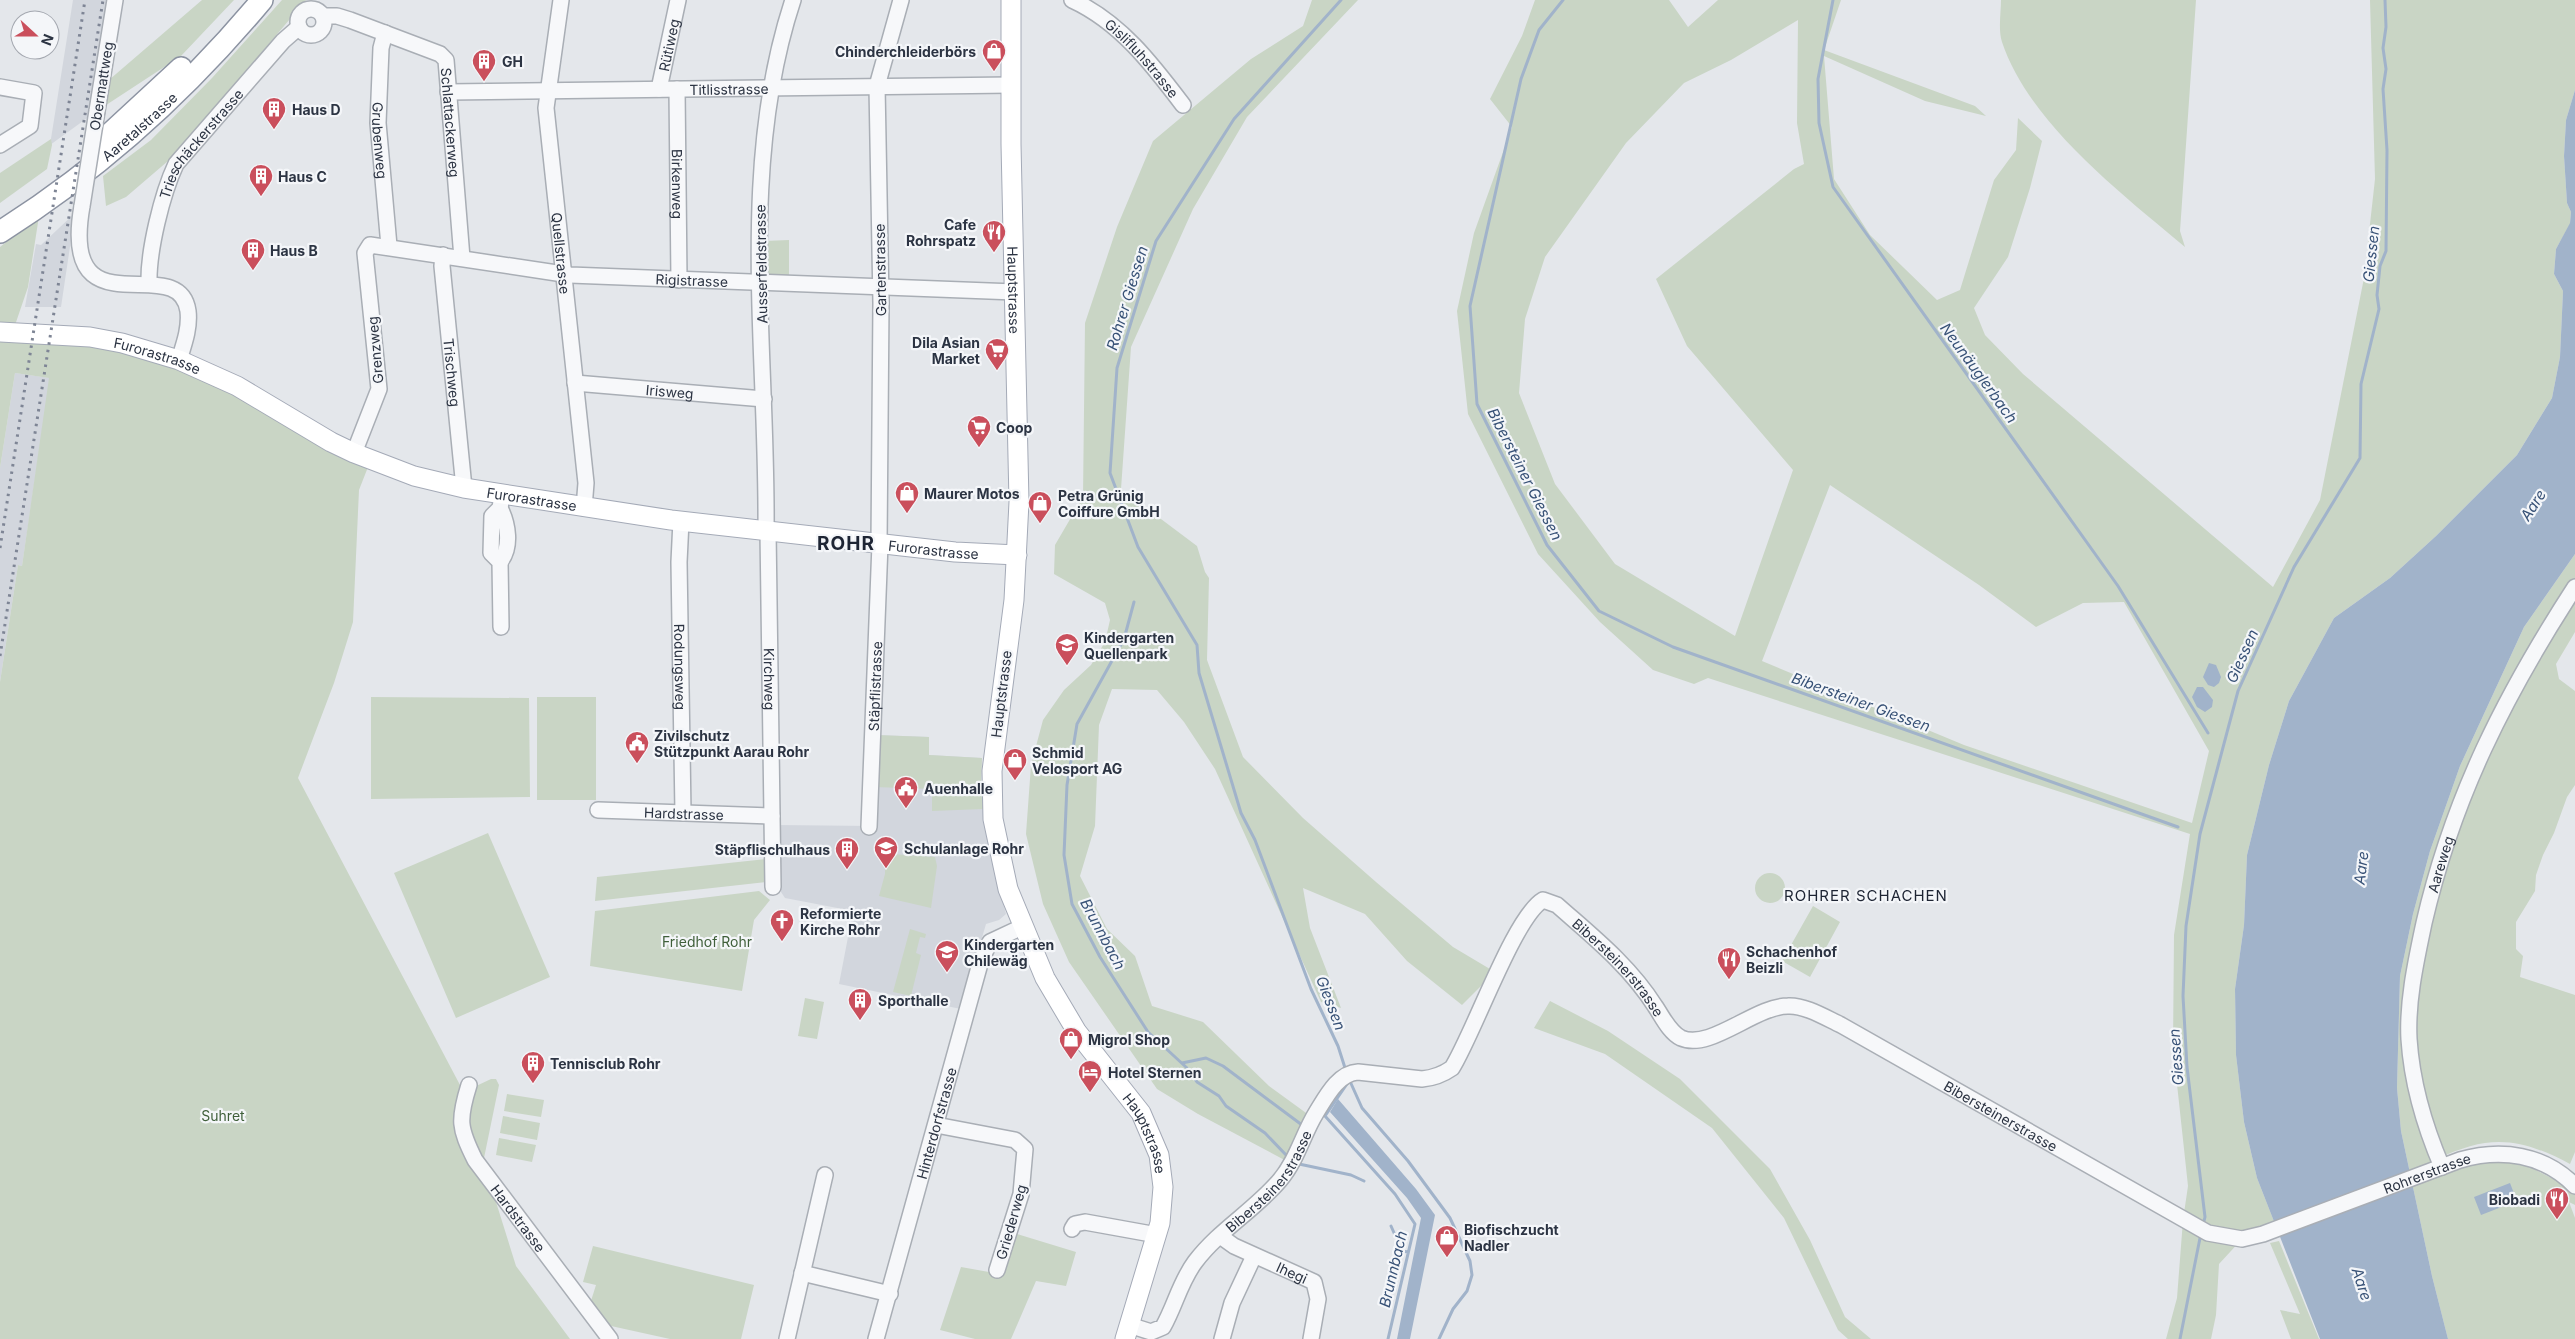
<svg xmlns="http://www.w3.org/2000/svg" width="2575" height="1339" font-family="Inter,sans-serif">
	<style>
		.built { fill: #d2d6dd }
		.green { fill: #c9d5c5; fill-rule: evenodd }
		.water { fill: #a1b3ca }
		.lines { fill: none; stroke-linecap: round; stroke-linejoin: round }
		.stream { stroke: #a1b3ca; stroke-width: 3 }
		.minor-casing { stroke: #a9aeb5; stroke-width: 18 }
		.major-casing { stroke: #a4aab7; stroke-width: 21 }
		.highway-casing { stroke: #8c93a2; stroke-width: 24 }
		.minor { stroke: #f7f8fa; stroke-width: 15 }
		.major { stroke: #fff; stroke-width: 19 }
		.highway { stroke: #fff; stroke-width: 21 }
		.rail { stroke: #7e8595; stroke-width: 3; stroke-dasharray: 2.5 5; stroke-linecap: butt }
		.minor-bridge-casing { stroke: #a9aeb5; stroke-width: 18; stroke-linecap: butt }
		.minor-bridge { stroke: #f7f8fa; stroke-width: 15 }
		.labels { text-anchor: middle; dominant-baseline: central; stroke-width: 4.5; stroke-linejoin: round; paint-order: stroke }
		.street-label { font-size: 14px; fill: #2c3443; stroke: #f4f6f9 }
		.poi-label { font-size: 14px; font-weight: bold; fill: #2c3443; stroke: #f4f6f9; text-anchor: start }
		.park-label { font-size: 14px; fill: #3f5f3a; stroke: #f4f6f9 }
		.water-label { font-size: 15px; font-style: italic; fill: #375176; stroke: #f4f6f9 }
		.neighbourhood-label { font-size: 15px; letter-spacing: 1px; fill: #1e2534; stroke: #f4f6f9 }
		.district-label { font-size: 19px; font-weight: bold; letter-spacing: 1px; fill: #1e2534; stroke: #f4f6f9 }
	</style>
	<rect width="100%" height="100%" fill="#e4e7eb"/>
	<path class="built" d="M73,0H109L90,116L50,145Z
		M75,213L61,307H25L36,244L41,245Z
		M15,373L50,378L22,566L18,565L0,682V468Z
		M876,735L929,737V755L982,758L981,784L990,851L1006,914L999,920L986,924L961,1009L839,984L853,911L785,898L777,886L776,825L873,826Z"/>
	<path class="green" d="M202,0H234L181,56L97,111L102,86Z
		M282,0H306L175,155L126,197L106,206L103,176L151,140L212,78Z
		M1312,0H1358L1247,117L1193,209L1131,347L1121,489L1197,546L1205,572L1209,578L1207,660L1243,757L1303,818L1376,882L1453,947L1495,972L1462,1005L1407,961L1365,914L1303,888L1310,928L1341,1008L1321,1002L1215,769L1184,722L1157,690L1112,689L1099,725L1095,826L1080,876L1107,929L1135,956L1152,1006L1203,1022L1269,1086L1313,1118L1292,1164L1198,1114L1157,1089L1069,962L1043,904L1026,834L1031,765L1043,720L1064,690L1091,665L1105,642L1110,620L1105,603L1054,574L1055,545L1083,497L1085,323L1117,227L1153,141L1251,59L1303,26Z
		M1535,0H1669L1688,27L1718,0H1841L1824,50L1975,106L1986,116L1925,101L1824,56L1834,179L1870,235L1937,300L1960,290L1994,180L2016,150L2018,118L2042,141L2030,188L2008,257L1974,308L1985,335L2023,374L2273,587L2320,500L2364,278L2375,179L2370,0H2575V90L2566,120L2564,156L2567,203L2571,212L2570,224L2556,249L2554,274L2563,291L2560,357L2552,398L2517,455L2436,536L2390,578L2334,618L2289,701L2269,765L2247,855L2244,925L2235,989L2236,1055L2244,1122L2257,1178L2277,1229L2242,1239L2219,1264L2216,1315L2211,1339H2166L2177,1298L2183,1220L2188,1186L2173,1047L2174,935L2190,834L1708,678L1694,684L1653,670L1600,622L1538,554L1468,414L1457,311L1474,233L1512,127L1490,99L1522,36ZM1798,20L1797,123L1804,164L1794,169L1656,279L1687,346L1793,470L1735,636L1615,564L1555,484L1519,393L1525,319L1545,257L1626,143L1684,83L1731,60ZM1830,485L1979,585L2036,627L2083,603L2124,602L2209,751L2192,823L1964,745L1762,661Z
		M2001,0H2196L2180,231L2185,247C2121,193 2029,123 2002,42C1998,30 2001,12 2001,0Z
		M51,139L52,145L47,169L0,203V173Z
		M39,216L28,287L13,331L121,351L203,378L368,467L359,490L353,622L334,683L298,778L460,1085L463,1119L486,1170L516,1266L570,1339H0V682L18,565L22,566L49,378L15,373L0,468V247Z
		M789,240V279L769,275L767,272L764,241Z
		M2575,554V632L2556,664L2559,679L2575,691V785L2567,797L2554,833L2543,855L2536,875L2535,891L2516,922V949L2523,956L2520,977L2575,995V1152L2570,1164C2519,1137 2489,1134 2437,1159L2471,1163L2508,1161L2530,1167L2561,1183L2575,1195V1205L2569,1202L2575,1218V1339H2448L2432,1276L2401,1131L2397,1088L2400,976L2413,914L2430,851L2460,766L2524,627Z
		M371,697L529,698L530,797L371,799Z
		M537,697H596V800H537Z
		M876,735L929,737V755L982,758L981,784L983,809L932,811V789L874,787Z
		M488,833L550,977L456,1018L394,873Z
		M891,854L935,857L937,866L931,908L879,896L885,874V858Z
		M767,859L766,882L595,901L597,877Z
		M1755 888a15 15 0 1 1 30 0a15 15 0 1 1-30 0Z
		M759,891L770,900L754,920L742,991L590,966L595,911Z
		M1813,906L1840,922L1810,977L1782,961Z
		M910,929L926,934L925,938L920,937L916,953L921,955L911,996L893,992Z
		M805,998L824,1002L817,1039L798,1036Z
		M1550,1001L1608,1031L1680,1079L1770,1169L1810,1240L1845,1317L1871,1339H1848L1838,1330L1784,1218L1712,1128L1605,1054L1534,1028Z
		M491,1079H496L499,1085L484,1158L477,1156L466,1132L474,1087Z
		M507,1094L544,1100L541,1117L504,1111Z
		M503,1116L540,1123L537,1140L500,1133Z
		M499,1138L536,1145L532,1162L496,1155Z
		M1017,1234L1076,1252L1066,1286L1036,1281L1011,1339H975L940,1330L961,1267L1000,1274Z
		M2279,1241L2319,1339H2291L2280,1310L2300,1314L2270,1243Z
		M593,1246L754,1285L741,1339H670L602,1324L590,1304L596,1285L583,1282Z"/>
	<path class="water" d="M2575,90V554L2524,627L2460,766L2430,851L2413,914L2400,976L2397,1088L2401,1131L2432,1276L2448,1339H2320L2257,1178L2244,1122L2236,1055L2235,989L2244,925L2247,855L2269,765L2289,701L2334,618L2390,578L2436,536L2517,455L2552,398L2560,357L2563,291L2554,274L2556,249L2570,223L2571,212L2567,203L2564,156L2566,120Z
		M2209,663L2216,665L2221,677L2219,683L2214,687L2208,685L2203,677Z
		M2197,687H2203L2213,700L2212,707L2205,712L2197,707L2192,697Z
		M1338,1099L1416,1189L1435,1215L1410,1339H1397L1421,1218L1407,1198L1330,1112Z
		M2510,1183L2517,1201L2481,1215L2474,1197Z"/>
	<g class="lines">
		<path class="stream" d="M1341,0L1234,119L1156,241L1117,368L1110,473L1138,547L1197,645L1199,673L1241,813L1255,840L1311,989L1338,1046L1346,1071
			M1563,0L1539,30L1521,79L1470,306L1477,404L1547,545L1599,611L1673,647L2178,827
			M1833,0L1818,79L1819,123L1833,187L2118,586L2208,733
			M1134,602L1124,639L1077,724L1067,785L1064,855L1072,904L1100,957L1148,1032L1187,1068L1197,1082L1219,1096L1226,1106L1265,1133L1288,1157
			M1182,1063L1206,1058L1223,1066L1302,1125
			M1349,1079L1362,1108L1408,1161L1450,1218L1470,1261L1472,1275L1467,1291L1453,1309L1439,1339
			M1349,1081L1325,1116L1395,1194L1415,1224L1388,1339
			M1299,1164L1351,1175L1364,1181
			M2203,1225L2205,1217L2187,1067L2183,996L2186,926L2200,834L2238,691L2294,567L2360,458L2361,384L2379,309L2377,295L2380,266L2386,251L2387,150L2383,89L2386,69L2383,48L2386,27L2385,0
			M1391,1226L1402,1251L1408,1252
			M2180,1339L2201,1233"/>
		<g class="minor-casing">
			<g id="minor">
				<path id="s1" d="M561,0L546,108L586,483L584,508"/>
				<path id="s2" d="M1072,0C1120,22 1152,64 1183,105"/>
				<circle cx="311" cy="22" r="13"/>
				<path id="s3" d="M323,16H337L350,20L440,54L446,60L462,258"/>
				<path id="s4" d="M385,33L381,48L378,123L389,246"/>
				<path d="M0,87L34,93L30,126L0,145"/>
				<path id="s5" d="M659,89L678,0"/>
				<path id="s6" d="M677,89L679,280"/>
				<path id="s7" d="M448,92L1012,85"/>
				<path d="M97,111L115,0"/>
				<path d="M82,206C59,337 179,248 188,311C190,328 184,344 179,360"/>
				<path id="s8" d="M443,255L442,266L464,488"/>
				<path id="s9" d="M149,284C148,251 162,194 176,164L283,41L299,27"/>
				<path id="s10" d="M575,383L764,399"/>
				<path id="s11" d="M354,453L379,389L365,253L370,245L570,275L1015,292"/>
				<path d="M500,508C508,524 512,547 500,562"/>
				<path id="s12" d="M681,521L679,562L683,813"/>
				<path d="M766,531C768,355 737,169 793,0"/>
				<path id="s13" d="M768,531L773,887"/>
				<path d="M879,544L881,303L877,86L901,0"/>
				<path d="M501,627L500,562L491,553L492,516L500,508L502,495"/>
				<path id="s14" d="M598,810L772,816"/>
				<path id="s15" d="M869,827L880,544"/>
				<path id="s16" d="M469,1085C458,1120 459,1128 475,1160L610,1339"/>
				<path d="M936,1125L1015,1140L1025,1149L1021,1194L997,1270"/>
				<path id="s17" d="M2442,1167C2424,1125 2412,1085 2409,1039C2407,1001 2416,961 2424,923C2453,797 2505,695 2575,587"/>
				<path d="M1072,1229L1075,1224L1085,1222L1157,1235"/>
				<path id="s18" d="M1220,1236L1234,1246L1314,1282L1318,1299L1311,1339"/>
				<path d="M802,1273L890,1294"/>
				<path id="s19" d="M1129,1325L1151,1332L1163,1327C1175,1306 1180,1282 1195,1262C1219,1230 1255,1210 1280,1180C1297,1160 1303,1134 1316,1113C1326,1097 1338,1073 1358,1072L1422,1079C1434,1078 1442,1075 1452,1068C1474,1033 1514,917 1543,900L1557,905C1592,936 1629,965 1655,1006C1662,1016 1669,1032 1681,1038C1710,1051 1755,1006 1788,1006C1805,1005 1826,1018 1841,1025L2208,1233L2242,1239L2263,1234L2460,1160C2501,1148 2544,1154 2575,1186"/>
				<path d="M787,1339L825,1175"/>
				<path id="s20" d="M876,1339L981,960L990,942L1022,927"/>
				<path d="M1222,1339L1232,1303L1254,1256"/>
			</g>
		</g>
		<g class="major-casing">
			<g id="major">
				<path id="s21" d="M1011,0V144L1019,502L1014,600L992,771L993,819L1008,889L1045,978L1077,1032L1141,1113L1159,1155L1163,1187L1160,1223L1125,1339"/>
				<path id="s22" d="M0,332L90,337L122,343L179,360L237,386L331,442L354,453L414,476L464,488L671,520L955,552L1017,555"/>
			</g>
		</g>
		<g class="highway-casing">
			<g id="highway">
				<path d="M102,141L181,68"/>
				<path id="s23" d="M0,232C100,169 186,91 262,0"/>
			</g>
		</g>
		<use href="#minor" class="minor"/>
		<use href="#major" class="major"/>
		<use href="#highway" class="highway"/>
		<path class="rail" d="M0,548L85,0
			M0,656L103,0"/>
		<g class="minor-bridge-casing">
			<path id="minor-bridge" d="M82,206L97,111"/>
		</g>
		<use href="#minor-bridge" class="minor-bridge"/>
	</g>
	<defs>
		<g id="shop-pin" transform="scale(1.25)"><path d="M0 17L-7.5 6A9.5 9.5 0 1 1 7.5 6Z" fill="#ca4f5c" stroke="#f4f6f9"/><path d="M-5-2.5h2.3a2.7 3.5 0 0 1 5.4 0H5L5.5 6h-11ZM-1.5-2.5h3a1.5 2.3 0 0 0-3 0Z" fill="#fff"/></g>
		<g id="building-pin" transform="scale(1.25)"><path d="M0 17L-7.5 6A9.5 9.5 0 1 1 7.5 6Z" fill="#ca4f5c" stroke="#f4f6f9"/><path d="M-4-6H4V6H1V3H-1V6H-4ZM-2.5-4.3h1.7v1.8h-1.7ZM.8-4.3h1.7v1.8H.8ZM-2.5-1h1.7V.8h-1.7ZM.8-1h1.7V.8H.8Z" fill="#fff"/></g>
		<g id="restaurant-pin" transform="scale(1.25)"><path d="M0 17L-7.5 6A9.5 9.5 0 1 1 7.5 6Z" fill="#ca4f5c" stroke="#f4f6f9"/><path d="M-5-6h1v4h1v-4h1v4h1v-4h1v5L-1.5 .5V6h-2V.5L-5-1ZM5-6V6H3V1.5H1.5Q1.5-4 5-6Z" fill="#fff"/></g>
		<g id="supermarket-pin" transform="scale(1.25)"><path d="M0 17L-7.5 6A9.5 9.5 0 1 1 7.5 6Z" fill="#ca4f5c" stroke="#f4f6f9"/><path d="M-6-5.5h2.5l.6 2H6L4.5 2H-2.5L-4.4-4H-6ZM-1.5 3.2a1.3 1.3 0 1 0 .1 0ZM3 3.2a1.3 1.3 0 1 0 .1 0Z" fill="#fff"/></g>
		<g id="school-pin" transform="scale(1.25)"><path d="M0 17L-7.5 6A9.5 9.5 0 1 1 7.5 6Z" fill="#ca4f5c" stroke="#f4f6f9"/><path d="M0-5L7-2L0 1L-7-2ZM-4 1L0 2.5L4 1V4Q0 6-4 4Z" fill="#fff"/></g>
		<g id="civic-pin" transform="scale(1.25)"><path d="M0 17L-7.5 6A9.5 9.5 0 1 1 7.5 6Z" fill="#ca4f5c" stroke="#f4f6f9"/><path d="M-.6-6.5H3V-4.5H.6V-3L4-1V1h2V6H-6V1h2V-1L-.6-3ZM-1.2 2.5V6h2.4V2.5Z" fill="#fff"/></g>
		<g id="church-pin" transform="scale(1.25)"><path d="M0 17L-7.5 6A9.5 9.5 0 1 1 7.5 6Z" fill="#ca4f5c" stroke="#f4f6f9"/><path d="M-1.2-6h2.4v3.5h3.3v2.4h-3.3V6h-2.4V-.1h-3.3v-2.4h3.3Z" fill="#fff"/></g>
		<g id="hotel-pin" transform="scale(1.25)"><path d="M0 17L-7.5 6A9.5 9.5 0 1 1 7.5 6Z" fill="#ca4f5c" stroke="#f4f6f9"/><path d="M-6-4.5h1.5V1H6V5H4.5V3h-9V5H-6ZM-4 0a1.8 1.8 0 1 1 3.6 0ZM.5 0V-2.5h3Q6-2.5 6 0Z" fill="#fff"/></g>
	</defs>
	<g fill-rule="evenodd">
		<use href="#shop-pin" x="994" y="51"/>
		<use href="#building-pin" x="484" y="61"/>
		<use href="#building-pin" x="274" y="109"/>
		<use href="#building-pin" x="261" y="176"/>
		<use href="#restaurant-pin" x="994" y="232"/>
		<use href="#building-pin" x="253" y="250"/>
		<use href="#supermarket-pin" x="997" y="350"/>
		<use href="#supermarket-pin" x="979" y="427"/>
		<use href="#shop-pin" x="907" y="493"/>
		<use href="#shop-pin" x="1040" y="503"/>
		<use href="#school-pin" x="1067" y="645"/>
		<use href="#civic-pin" x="637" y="743"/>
		<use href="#shop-pin" x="1015" y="760"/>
		<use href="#civic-pin" x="906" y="788"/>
		<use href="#school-pin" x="886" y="848"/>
		<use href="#building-pin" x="847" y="849"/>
		<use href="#church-pin" x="782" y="921"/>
		<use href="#school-pin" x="947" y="952"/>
		<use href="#restaurant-pin" x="1729" y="959"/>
		<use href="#building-pin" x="860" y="1000"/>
		<use href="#shop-pin" x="1071" y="1039"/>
		<use href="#building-pin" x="533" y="1063"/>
		<use href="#hotel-pin" x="1090" y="1072"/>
		<use href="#restaurant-pin" x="2557" y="1199"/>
		<use href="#shop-pin" x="1447" y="1237"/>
	</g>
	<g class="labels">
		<g class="street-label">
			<text stroke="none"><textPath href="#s5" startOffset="45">Rütiweg</textPath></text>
			<text stroke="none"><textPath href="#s2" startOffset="92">Gislifluhstrasse</textPath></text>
			<text transform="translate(101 86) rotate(-81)">Obermattweg</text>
			<text stroke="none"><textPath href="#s7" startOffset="281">Titlisstrasse</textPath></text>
			<text stroke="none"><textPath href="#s3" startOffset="195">Schlattackerweg</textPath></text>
			<text stroke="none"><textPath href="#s23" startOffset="175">Aaretalstrasse</textPath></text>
			<text stroke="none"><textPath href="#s4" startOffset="108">Grubenweg</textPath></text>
			<text stroke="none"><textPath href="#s9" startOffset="154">Trieschäckerstrasse</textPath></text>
			<text stroke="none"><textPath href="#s6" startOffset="95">Birkenweg</textPath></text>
			<text stroke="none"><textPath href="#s1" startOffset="255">Quellstrasse</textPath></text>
			<text transform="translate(761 264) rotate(-91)">Ausserfeldstrasse</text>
			<text transform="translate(880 270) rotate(-91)">Gartenstrasse</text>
			<text stroke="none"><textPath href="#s11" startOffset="539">Rigistrasse</textPath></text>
			<text stroke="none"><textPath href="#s21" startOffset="290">Hauptstrasse</textPath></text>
			<text transform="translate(375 350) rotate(-95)">Grenzweg</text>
			<text stroke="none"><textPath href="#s22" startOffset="160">Furorastrasse</textPath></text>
			<text stroke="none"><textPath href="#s8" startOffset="118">Trischweg</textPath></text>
			<text stroke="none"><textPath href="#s10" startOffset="95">Irisweg</textPath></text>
			<text stroke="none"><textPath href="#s22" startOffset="565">Furorastrasse</textPath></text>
			<text stroke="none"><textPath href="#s22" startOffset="970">Furorastrasse</textPath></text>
			<text stroke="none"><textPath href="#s12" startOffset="146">Rodungsweg</textPath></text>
			<text stroke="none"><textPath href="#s13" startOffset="148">Kirchweg</textPath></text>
			<text stroke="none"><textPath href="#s15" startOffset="141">Stäpflistrasse</textPath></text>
			<text transform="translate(1001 694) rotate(-83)">Hauptstrasse</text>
			<text stroke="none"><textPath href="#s14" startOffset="86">Hardstrasse</textPath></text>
			<text stroke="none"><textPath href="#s17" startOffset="311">Aareweg</textPath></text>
			<text stroke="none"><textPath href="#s19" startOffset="756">Bibersteinerstrasse</textPath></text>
			<text stroke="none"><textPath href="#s19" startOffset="1206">Bibersteinerstrasse</textPath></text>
			<text stroke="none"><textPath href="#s20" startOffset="224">Hinterdorfstrasse</textPath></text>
			<text stroke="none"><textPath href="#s21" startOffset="1175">Hauptstrasse</textPath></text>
			<text stroke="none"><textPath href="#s19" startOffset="1675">Rohrerstrasse</textPath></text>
			<text stroke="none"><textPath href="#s19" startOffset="219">Bibersteinerstrasse</textPath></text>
			<text stroke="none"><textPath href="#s16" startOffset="151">Hardstrasse</textPath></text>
			<text transform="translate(1011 1222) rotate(-74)">Griederweg</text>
			<text stroke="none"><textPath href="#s18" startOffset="81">Ihegi</textPath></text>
		</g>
		<g class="poi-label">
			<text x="976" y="51" text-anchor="end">Chinderchleiderbörs</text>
			<text x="502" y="61">GH</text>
			<text x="292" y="109">Haus D</text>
			<text x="278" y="176">Haus C</text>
			<text x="976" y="224" text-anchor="end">Cafe<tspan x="976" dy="16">Rohrspatz</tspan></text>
			<text x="270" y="250">Haus B</text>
			<text x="980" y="342" text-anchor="end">Dila Asian<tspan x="980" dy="16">Market</tspan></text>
			<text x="996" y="427">Coop</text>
			<text x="924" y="493">Maurer Motos</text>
			<text x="1058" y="495">Petra Grünig<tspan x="1058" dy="16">Coiffure GmbH</tspan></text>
			<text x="1084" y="637">Kindergarten<tspan x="1084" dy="16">Quellenpark</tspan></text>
			<text x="654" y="735">Zivilschutz<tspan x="654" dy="16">Stützpunkt Aarau Rohr</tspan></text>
			<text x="1032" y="752">Schmid<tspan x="1032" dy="16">Velosport AG</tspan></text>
			<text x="924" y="788">Auenhalle</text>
			<text x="904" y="848">Schulanlage Rohr</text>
			<text x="830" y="849" text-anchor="end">Stäpflischulhaus</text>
			<text x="800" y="913">Reformierte<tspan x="800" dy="16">Kirche Rohr</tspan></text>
			<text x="964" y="944">Kindergarten<tspan x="964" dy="16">Chilewäg</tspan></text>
			<text x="1746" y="951">Schachenhof<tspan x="1746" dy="16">Beizli</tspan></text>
			<text x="878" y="1000">Sporthalle</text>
			<text x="1088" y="1039">Migrol Shop</text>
			<text x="550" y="1063">Tennisclub Rohr</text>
			<text x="1108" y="1072">Hotel Sternen</text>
			<text x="2540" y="1199" text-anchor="end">Biobadi</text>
			<text x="1464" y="1229">Biofischzucht<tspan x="1464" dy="16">Nadler</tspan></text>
		</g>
		<g class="park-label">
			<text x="707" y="941">Friedhof Rohr</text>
			<text x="223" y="1115">Suhret</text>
		</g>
		<g class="water-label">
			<text transform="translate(2371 254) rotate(-84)">Giessen</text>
			<text transform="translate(1127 298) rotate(-73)">Rohrer Giessen</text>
			<text transform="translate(1979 373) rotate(54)">Neunäuglerbach</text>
			<text transform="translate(1525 474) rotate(63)">Bibersteiner Giessen</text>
			<text transform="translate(2533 505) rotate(-57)">Aare</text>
			<text transform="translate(2242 656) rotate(-66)">Giessen</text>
			<text transform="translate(1861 702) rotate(20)">Bibersteiner Giessen</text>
			<text transform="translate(2361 868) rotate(-83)">Aare</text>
			<text transform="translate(1103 934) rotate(62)">Brunnbach</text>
			<text transform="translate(1331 1003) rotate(69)">Giessen</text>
			<text transform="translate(2176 1057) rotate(-94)">Giessen</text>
			<text transform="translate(1393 1269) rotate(-77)">Brunnbach</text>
			<text transform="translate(2362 1284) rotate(72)">Aare</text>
		</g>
		<g class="neighbourhood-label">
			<text x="1866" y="895">ROHRER SCHACHEN</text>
		</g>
		<g class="district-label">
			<text x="846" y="543">ROHR</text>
		</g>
	</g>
	<g transform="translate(35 35) rotate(111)"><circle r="24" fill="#f4f6f9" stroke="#a4a8b0"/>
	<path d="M0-4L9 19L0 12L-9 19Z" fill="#ca4f5c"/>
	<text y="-8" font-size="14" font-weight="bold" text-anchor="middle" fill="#2c3443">N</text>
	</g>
</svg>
